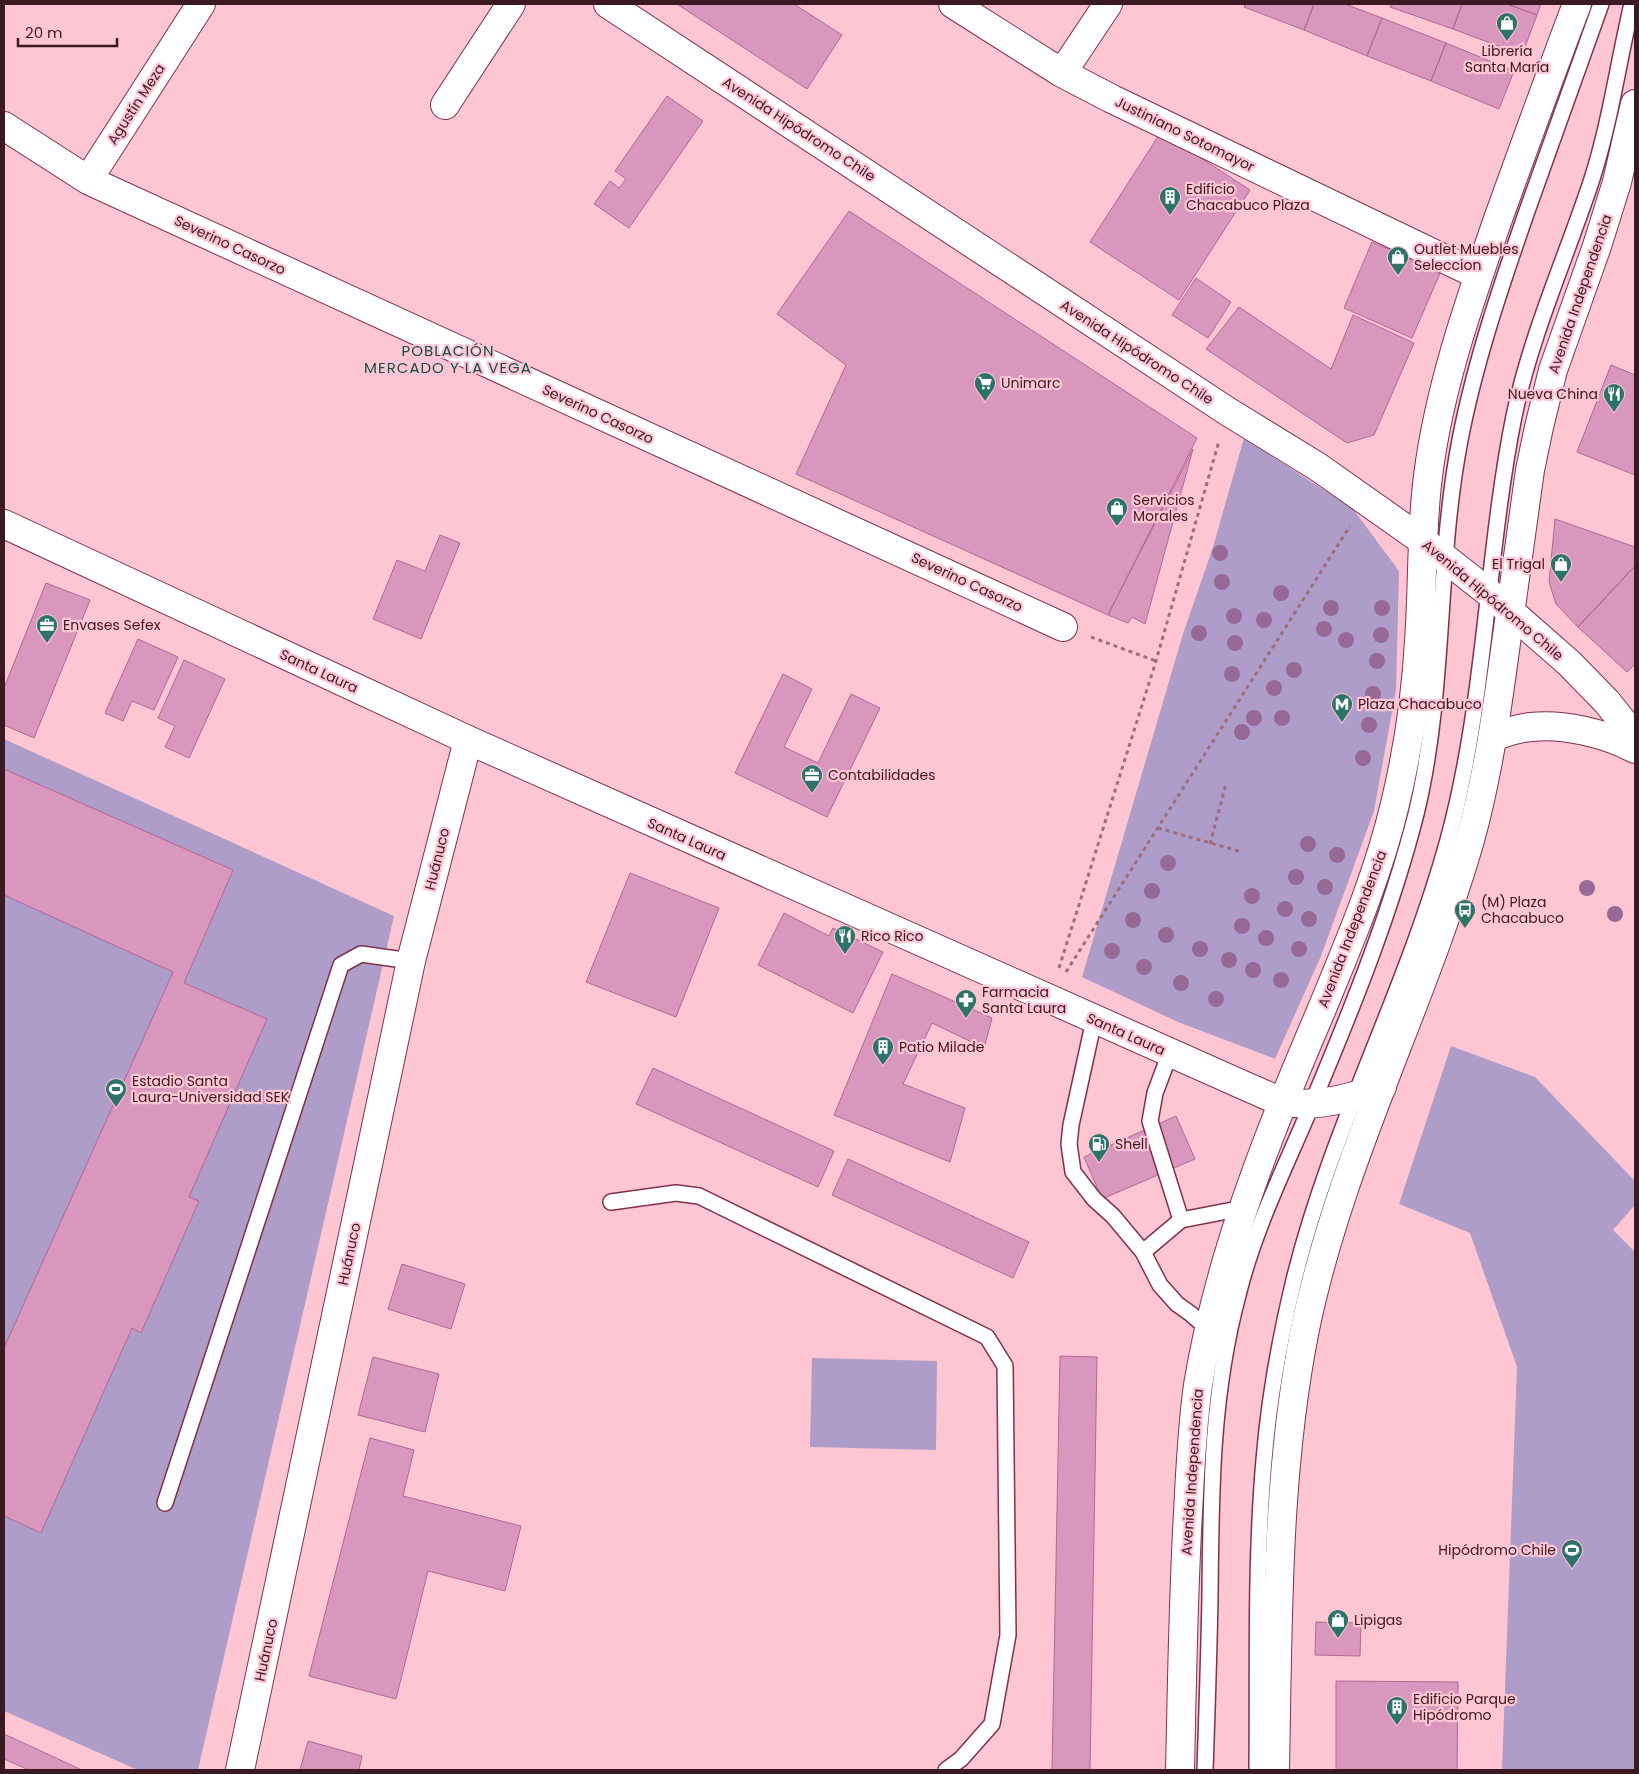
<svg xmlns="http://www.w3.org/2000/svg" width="1639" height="1774" font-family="Poppins,sans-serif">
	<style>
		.green { fill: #af9dc9 }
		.building { fill: #d997be; stroke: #b26895 }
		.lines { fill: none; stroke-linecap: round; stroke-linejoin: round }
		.lane-casing { stroke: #7f324a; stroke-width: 18 }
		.street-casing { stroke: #7f324a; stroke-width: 30 }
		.secondary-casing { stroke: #7f324a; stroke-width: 30 }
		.primary-casing { stroke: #7f324a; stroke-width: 30 }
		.path { stroke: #9c6f7a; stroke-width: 3; stroke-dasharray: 4 4; stroke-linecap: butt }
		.lane { stroke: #fff; stroke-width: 15 }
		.street { stroke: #fff; stroke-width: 28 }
		.secondary { stroke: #fff; stroke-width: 28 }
		.primary { stroke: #fff; stroke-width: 28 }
		.tree { fill: #976997 }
		.labels { text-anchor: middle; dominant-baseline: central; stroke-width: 4.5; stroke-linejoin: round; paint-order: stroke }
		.poi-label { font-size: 14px; fill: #3b1923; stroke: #fec5d2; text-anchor: start }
		.street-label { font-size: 14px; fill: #3b1923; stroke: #fec5d2 }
		.neighbourhood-label { font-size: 15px; letter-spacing: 1px; fill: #144f48; stroke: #fec5d2 }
	</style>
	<rect width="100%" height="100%" fill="#fec5d2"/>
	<path class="green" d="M1244,438L1353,509L1399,571L1396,690L1374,811L1321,956L1275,1059L1178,1022L1082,977L1183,634L1213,547Z
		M4,739L394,916L198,1770H138L4,1711Z
		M1451,1046L1535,1077L1635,1181V1205L1613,1230L1635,1252V1770H1502L1517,1367L1470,1233L1399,1204Z
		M812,1358L937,1361L936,1450L810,1447Z"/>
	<path class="building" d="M677,4H794L842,35L807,89Z
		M1245,4H1314L1304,30L1244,7Z
		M1314,4H1345L1382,18L1367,56L1304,30Z
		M1391,4H1462L1453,29L1390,7Z
		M1462,4H1507L1537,15L1522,55L1453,29Z
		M1507,4H1541L1537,15Z
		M1382,18L1446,43L1431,81L1367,56Z
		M1446,43L1514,71L1499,109L1431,81Z
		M667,96L703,121L629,228L594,204L610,181L619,188L626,179L615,171Z
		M1161,132L1250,190L1179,300L1090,242Z
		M849,211L1197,438L1108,615L796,474L846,365L777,314Z
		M1372,242L1441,271L1412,338L1344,308Z
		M1196,278L1231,302L1208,338L1172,315Z
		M1239,307L1331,369L1353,315L1414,343L1374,435L1347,443L1206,349Z
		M1611,365L1635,375V475L1577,452Z
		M1193,449L1145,624L1132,617L1128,623L1108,615Z
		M1555,519L1635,547V566L1578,627L1556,604L1549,582Z
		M440,535L460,543L421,639L373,619L397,560L425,571Z
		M1635,566V664L1627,672L1578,627Z
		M46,583L90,600L34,738L4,725V688Z
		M138,639L178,657L154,710L132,701L123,721L105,713Z
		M184,660L225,679L189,758L165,747L175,726L158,718Z
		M783,674L812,689L784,747L818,763L851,694L880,708L827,817L735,773Z
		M4,769L233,870L184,983L267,1019L189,1197L199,1201L141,1333L132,1328L41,1533L4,1516V1348L173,972L4,895Z
		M630,873L719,908L676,1017L586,982Z
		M784,913L829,936L833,928L883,952L853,1013L758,965Z
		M892,974L992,1018L984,1048L932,1023L903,1084L965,1108L950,1162L834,1115Z
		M653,1068L834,1151L818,1187L636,1104Z
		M1176,1116L1195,1159L1102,1199L1084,1157Z
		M848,1159L1029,1242L1013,1278L832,1195Z
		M402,1264L465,1284L451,1329L388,1309Z
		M1060,1356L1097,1357L1090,1770H1052Z
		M373,1357L439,1374L425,1432L358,1415Z
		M370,1438L414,1450L403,1496L521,1526L505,1591L428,1571L396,1699L309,1676Z
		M1316,1622L1361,1623L1360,1656L1315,1655Z
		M1336,1681L1458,1682L1457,1770H1336Z
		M4,1734L82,1770H29L4,1759Z
		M308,1741L362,1756L359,1770H300Z"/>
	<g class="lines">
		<g class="lane-casing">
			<path id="lane" d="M1094,1020L1071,1125L1069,1144L1073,1172L1094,1199L1113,1216L1143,1252L1160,1285L1177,1304L1191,1314L1209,1330
				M1170,1053L1155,1093L1150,1121L1181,1220
				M611,1202L676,1193L699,1196L987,1337L1005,1366L1008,1635L992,1724L961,1759L946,1770
				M1143,1252L1181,1220L1243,1208
				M165,1503L341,965L361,954L411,961
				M1205,1770C1207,1712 1209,1654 1210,1596C1211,1492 1211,1396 1238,1295C1255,1226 1287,1164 1314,1099C1353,1006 1391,912 1416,814C1446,691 1436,564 1460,440C1475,362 1501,286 1527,211C1551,142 1576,73 1601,4
				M1257,1770C1258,1667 1255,1563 1264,1460C1269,1399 1280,1338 1294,1280C1331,1129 1407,990 1448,840C1486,701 1486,556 1514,416C1531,335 1565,260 1591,182C1610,124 1618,63 1632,4"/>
		</g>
		<g class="street-casing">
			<path id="street" d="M953,4L1062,73L1112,99L1478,275
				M1062,73L1108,4
				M445,105L511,4
				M4,126L88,180L1063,627
				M88,180L201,4
				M240,1770L411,961L468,740"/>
		</g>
		<g class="secondary-casing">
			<path id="secondary" d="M608,4L1227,411L1318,467L1423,541L1488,592L1569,663L1607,702L1635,737
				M4,524L468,740L1252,1089C1262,1093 1271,1098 1281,1101C1313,1109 1352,1098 1382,1087"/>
		</g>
		<g class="primary-casing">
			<path id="primary" d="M1493,737C1506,732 1518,728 1531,727C1563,723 1607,734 1635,749
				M1180,1770C1182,1685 1183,1599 1188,1513C1190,1471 1192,1428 1198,1385C1205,1343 1215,1301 1227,1260C1252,1175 1286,1093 1321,1011C1349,943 1378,876 1395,804C1408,750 1416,696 1419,641C1423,586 1421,530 1428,476C1439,388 1469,303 1498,219C1524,147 1550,75 1577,4
				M1275,1770C1278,1623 1276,1474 1305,1329C1340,1160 1422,1006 1470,840C1488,775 1497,710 1506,643C1514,585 1522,528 1530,470L1539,427L1553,370L1597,246L1617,182L1635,104"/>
		</g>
		<path class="path" d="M1091,637L1156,661
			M1158,828L1242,852
			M1210,844L1226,784
			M1059,968L1156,661L1219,441
			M1066,972L1350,526"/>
		<use href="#lane" class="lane"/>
		<use href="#street" class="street"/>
		<use href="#secondary" class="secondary"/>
		<use href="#primary" class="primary"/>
	</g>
	<g class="tree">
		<circle cx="1220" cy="553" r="8"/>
		<circle cx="1222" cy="582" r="8"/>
		<circle cx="1281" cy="593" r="8"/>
		<circle cx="1331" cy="608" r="8"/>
		<circle cx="1382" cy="608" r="8"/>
		<circle cx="1234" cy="616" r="8"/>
		<circle cx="1264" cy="620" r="8"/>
		<circle cx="1324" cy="629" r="8"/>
		<circle cx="1199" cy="633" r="8"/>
		<circle cx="1381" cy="635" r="8"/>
		<circle cx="1346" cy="640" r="8"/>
		<circle cx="1235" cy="643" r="8"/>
		<circle cx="1377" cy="661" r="8"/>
		<circle cx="1294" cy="670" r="8"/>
		<circle cx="1232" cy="674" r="8"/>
		<circle cx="1274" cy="688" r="8"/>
		<circle cx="1373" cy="694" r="8"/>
		<circle cx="1254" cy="718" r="8"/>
		<circle cx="1282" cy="718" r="8"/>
		<circle cx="1369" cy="725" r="8"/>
		<circle cx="1242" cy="732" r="8"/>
		<circle cx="1363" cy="758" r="8"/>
		<circle cx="1308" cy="844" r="8"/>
		<circle cx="1337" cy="855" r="8"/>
		<circle cx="1168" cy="863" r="8"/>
		<circle cx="1296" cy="877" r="8"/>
		<circle cx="1325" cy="887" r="8"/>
		<circle cx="1587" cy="888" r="8"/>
		<circle cx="1152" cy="891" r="8"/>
		<circle cx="1252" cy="896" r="8"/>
		<circle cx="1285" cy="909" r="8"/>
		<circle cx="1615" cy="914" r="8"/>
		<circle cx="1309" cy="919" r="8"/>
		<circle cx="1133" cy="920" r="8"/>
		<circle cx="1242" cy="926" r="8"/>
		<circle cx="1166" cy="935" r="8"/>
		<circle cx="1266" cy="938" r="8"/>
		<circle cx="1200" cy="949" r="8"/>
		<circle cx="1299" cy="949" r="8"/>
		<circle cx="1112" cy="951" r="8"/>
		<circle cx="1229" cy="960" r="8"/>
		<circle cx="1144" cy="967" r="8"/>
		<circle cx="1253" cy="970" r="8"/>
		<circle cx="1281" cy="980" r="8"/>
		<circle cx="1181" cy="983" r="8"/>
		<circle cx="1216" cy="999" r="8"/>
	</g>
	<defs>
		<g id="shop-pin" transform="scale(1.125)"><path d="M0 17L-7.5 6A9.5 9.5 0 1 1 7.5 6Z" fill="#2d736a" stroke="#fec5d2"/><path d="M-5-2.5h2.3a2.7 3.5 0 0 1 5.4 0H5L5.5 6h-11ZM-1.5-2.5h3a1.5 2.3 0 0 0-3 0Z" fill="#fff"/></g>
		<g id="building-pin" transform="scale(1.125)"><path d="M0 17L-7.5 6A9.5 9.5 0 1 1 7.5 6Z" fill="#2d736a" stroke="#fec5d2"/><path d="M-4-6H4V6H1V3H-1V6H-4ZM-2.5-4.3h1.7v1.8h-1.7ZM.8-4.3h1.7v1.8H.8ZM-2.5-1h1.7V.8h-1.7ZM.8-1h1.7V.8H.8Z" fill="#fff"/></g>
		<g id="supermarket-pin" transform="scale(1.125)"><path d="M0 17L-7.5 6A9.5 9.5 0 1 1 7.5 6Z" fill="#2d736a" stroke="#fec5d2"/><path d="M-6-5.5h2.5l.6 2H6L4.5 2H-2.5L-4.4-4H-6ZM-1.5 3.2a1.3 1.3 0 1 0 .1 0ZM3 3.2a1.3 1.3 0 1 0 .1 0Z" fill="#fff"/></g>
		<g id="restaurant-pin" transform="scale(1.125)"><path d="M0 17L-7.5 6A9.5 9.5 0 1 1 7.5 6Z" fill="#2d736a" stroke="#fec5d2"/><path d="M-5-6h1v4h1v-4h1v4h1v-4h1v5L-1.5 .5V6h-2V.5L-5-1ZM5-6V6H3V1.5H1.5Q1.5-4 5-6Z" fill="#fff"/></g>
		<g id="office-pin" transform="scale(1.125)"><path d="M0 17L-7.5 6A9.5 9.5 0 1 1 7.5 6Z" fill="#2d736a" stroke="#fec5d2"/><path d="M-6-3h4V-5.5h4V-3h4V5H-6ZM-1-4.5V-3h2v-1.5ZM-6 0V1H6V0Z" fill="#fff"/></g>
		<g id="metro-pin" transform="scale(1.125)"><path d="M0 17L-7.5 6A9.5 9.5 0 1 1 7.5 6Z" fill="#2d736a" stroke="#fec5d2"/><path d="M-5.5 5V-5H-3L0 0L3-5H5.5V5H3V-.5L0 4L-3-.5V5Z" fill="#fff"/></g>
		<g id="bus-pin" transform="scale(1.125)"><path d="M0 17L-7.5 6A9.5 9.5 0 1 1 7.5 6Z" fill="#2d736a" stroke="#fec5d2"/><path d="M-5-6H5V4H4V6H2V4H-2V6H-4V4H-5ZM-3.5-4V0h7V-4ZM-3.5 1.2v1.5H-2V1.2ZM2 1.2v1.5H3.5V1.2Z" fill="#fff"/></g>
		<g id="pharmacy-pin" transform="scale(1.125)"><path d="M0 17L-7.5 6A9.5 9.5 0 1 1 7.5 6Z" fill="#2d736a" stroke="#fec5d2"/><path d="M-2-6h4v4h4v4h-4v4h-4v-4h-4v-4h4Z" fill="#fff"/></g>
		<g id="stadium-pin" transform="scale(1.125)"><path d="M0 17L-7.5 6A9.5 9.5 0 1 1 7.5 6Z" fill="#2d736a" stroke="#fec5d2"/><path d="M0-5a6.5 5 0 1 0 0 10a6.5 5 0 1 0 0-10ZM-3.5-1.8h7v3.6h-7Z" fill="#fff"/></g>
		<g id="fuel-pin" transform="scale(1.125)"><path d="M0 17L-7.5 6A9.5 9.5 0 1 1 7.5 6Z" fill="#2d736a" stroke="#fec5d2"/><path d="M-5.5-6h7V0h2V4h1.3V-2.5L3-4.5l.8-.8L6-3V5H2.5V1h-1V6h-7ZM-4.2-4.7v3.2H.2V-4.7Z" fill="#fff"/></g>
	</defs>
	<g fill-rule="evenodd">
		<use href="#shop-pin" x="1507" y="23"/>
		<use href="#building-pin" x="1170" y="197"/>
		<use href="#shop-pin" x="1398" y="257"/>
		<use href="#supermarket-pin" x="985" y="383"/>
		<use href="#restaurant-pin" x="1614" y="394"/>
		<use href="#shop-pin" x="1117" y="508"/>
		<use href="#shop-pin" x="1561" y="564"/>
		<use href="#office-pin" x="47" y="625"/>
		<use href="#metro-pin" x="1342" y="704"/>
		<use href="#office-pin" x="812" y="775"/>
		<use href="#bus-pin" x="1465" y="910"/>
		<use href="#restaurant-pin" x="845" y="936"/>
		<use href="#pharmacy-pin" x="966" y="1000"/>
		<use href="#building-pin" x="883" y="1047"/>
		<use href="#stadium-pin" x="116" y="1089"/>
		<use href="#fuel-pin" x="1099" y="1144"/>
		<use href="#stadium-pin" x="1572" y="1550"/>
		<use href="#shop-pin" x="1338" y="1620"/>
		<use href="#building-pin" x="1397" y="1707"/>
	</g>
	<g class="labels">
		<g class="poi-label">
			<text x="1507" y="51" text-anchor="middle">Librería<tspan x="1507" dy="16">Santa María</tspan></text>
			<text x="1186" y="189">Edificio<tspan x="1186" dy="16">Chacabuco Plaza</tspan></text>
			<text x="1414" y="249">Outlet Muebles<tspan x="1414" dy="16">Seleccion</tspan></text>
			<text x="1001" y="383">Unimarc</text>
			<text x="1598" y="394" text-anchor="end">Nueva China</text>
			<text x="1133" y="500">Servicios<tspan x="1133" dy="16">Morales</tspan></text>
			<text x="1545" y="564" text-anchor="end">El Trigal</text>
			<text x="63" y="625">Envases Sefex</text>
			<text x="1358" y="704">Plaza Chacabuco</text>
			<text x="828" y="775">Contabilidades</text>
			<text x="1481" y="902">(M) Plaza<tspan x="1481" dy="16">Chacabuco</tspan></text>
			<text x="861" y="936">Rico Rico</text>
			<text x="982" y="992">Farmacia<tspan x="982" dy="16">Santa Laura</tspan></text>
			<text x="899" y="1047">Patio Milade</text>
			<text x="132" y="1081">Estadio Santa<tspan x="132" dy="16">Laura-Universidad SEK</tspan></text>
			<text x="1115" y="1144">Shell</text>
			<text x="1556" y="1550" text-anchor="end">Hipódromo Chile</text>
			<text x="1354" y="1620">Lipigas</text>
			<text x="1413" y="1699">Edificio Parque<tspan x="1413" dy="16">Hipódromo</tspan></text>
		</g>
		<g class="street-label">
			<text transform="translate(136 104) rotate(-57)">Agustín Meza</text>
			<text transform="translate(799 129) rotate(33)">Avenida Hipódromo Chile</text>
			<text transform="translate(1185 134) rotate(26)">Justiniano Sotomayor</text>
			<text transform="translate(230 245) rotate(25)">Severino Casorzo</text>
			<text transform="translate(1580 294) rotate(-71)">Avenida Independencia</text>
			<text transform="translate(1137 352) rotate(33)">Avenida Hipódromo Chile</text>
			<text transform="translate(598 414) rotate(25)">Severino Casorzo</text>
			<text transform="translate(967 582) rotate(25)">Severino Casorzo</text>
			<text transform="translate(1493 600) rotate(40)">Avenida Hipódromo Chile</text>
			<text transform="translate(319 671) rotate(25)">Santa Laura</text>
			<text transform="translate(687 839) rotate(24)">Santa Laura</text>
			<text transform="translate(437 859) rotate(-76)">Huánuco</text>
			<text transform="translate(1352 929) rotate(-69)">Avenida Independencia</text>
			<text transform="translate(1126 1034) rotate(24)">Santa Laura</text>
			<text transform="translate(349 1254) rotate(-78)">Huánuco</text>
			<text transform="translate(1192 1472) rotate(-86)">Avenida Independencia</text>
			<text transform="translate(266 1650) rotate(-78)">Huánuco</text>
		</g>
		<g class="neighbourhood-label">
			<text x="448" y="350">POBLACIÓN<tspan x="448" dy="17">MERCADO Y LA VEGA</tspan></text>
		</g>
	</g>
	<rect width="1639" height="1774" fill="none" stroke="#3b1923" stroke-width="10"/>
	<path d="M18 38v8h99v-8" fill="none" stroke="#3b1923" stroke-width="2.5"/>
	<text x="25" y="38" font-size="15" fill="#3b1923" stroke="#fec5d2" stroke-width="4" paint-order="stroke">20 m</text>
</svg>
